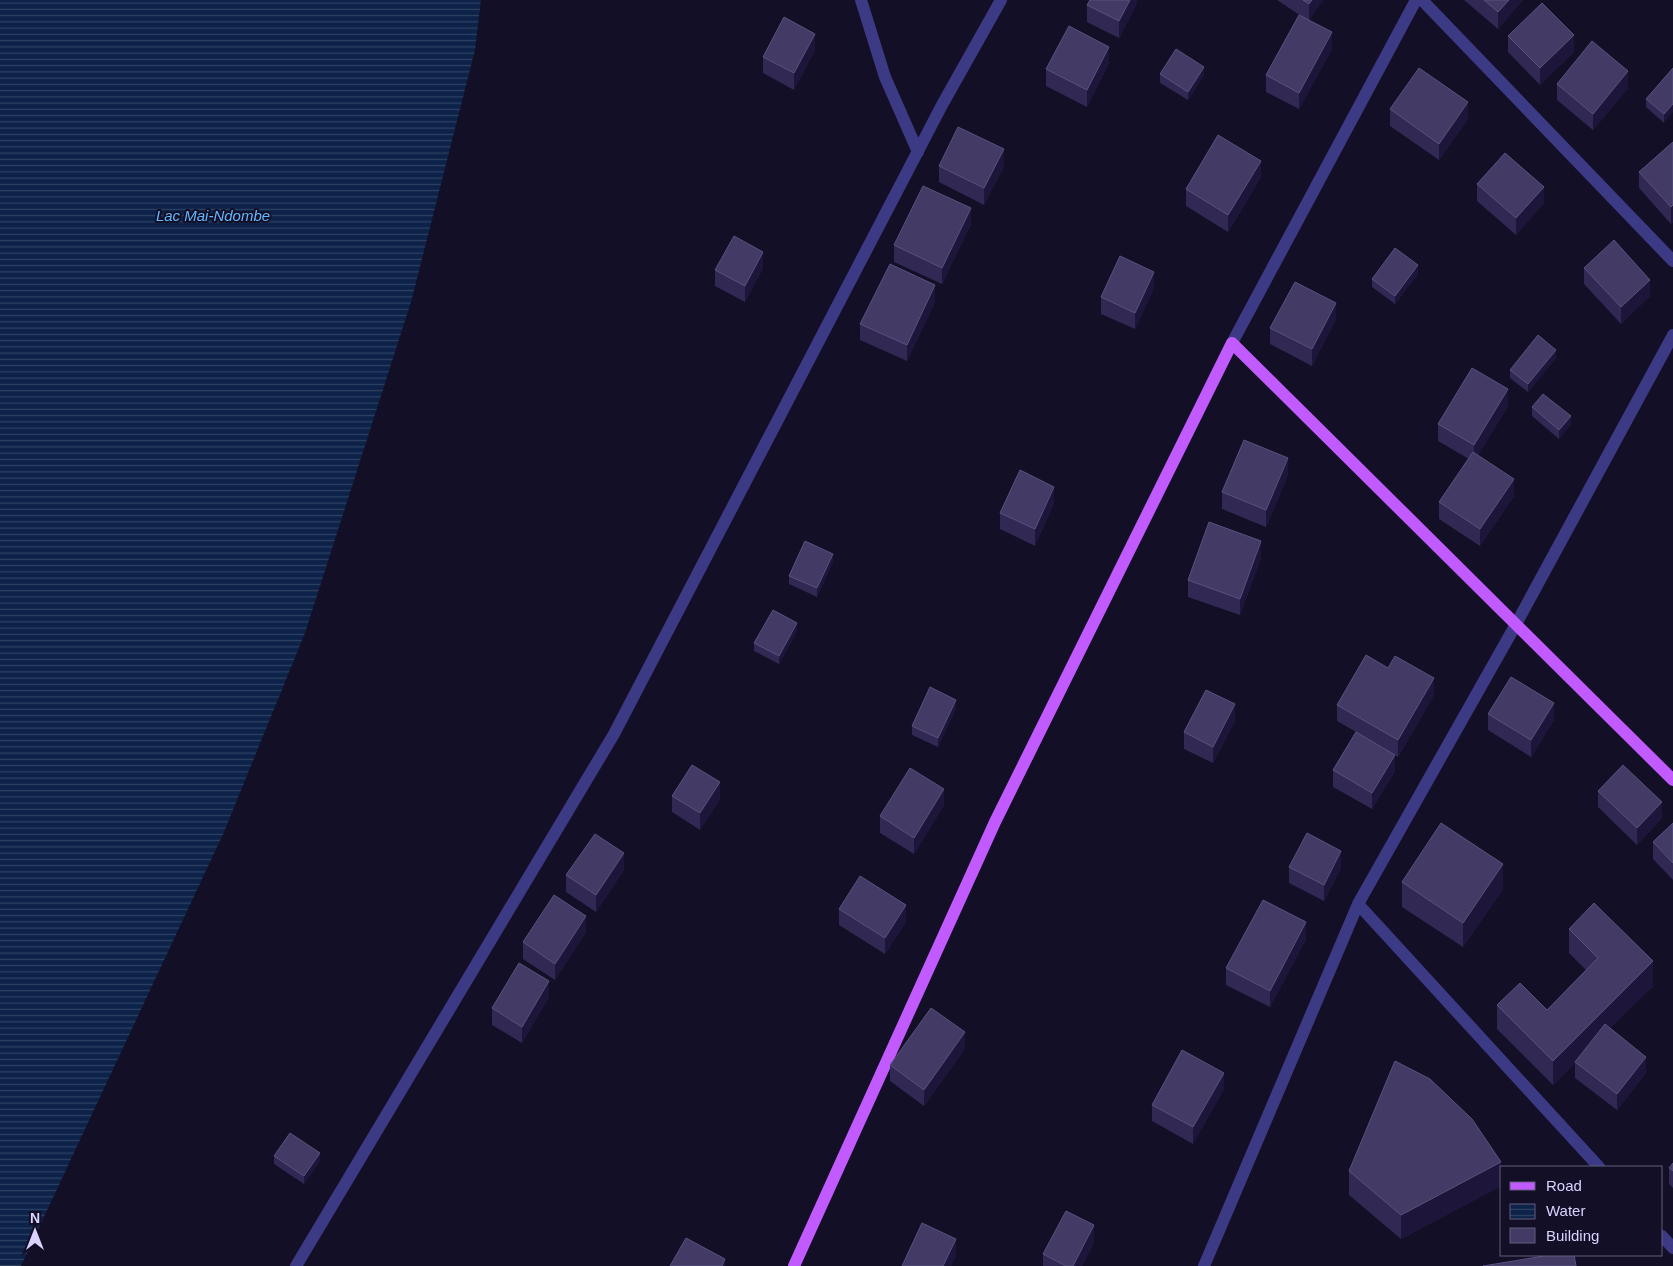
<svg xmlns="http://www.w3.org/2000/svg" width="1673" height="1266" font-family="Arial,sans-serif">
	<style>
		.water { fill: url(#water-rules) }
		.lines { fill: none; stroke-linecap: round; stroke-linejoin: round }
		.minor { stroke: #3d3a85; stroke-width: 12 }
		.major { stroke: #c25bff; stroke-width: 12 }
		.wall { fill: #312854 }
		.shaded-wall { fill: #1d163a }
		.building { fill: #433a66; stroke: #5a527e }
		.labels { text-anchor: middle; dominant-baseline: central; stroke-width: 4; stroke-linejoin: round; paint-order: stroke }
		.water-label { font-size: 15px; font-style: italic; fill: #62b6ff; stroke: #130f26 }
	</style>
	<defs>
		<pattern id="water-rules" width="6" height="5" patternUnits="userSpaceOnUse" patternTransform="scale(1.25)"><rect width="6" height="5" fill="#0c2248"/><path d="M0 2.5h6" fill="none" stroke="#2f4163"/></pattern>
	</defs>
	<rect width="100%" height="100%" fill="#130f26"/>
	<path class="water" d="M0,0H481L475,50L411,302L305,633L224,832L21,1266H0Z"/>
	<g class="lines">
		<path class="minor" d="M861,0L885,77L918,152
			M1422,0L1673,261
			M1232,343L1416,0
			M1358,904L1599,1167
			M1662,1236L1673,1248
			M296,1266L614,734L942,105L1001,0
			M1204,1266L1358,904L1515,626L1673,335"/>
		<path class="major" d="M794,1266L995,822L1232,343L1673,780"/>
	</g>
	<path class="wall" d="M1137,0V3L1119,38L1087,22V5Z
		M1277,0H1323L1309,20L1332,49L1299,109L1266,92V75L1304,18Z
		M1464,0H1523L1498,29Z
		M1508,36L1574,52L1540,85L1508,52Z
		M815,50L794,90L763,73V57Z
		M1109,63L1087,107L1046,86V69Z
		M1673,68L1664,123L1646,107V99Z
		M1160,74L1204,75L1188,100L1160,83Z
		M1557,84L1628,88L1593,130L1557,100Z
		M1390,109L1468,119L1439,160L1390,126Z
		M1673,142V222L1671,224L1639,188V172Z
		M939,166H1004L984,205L939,182Z
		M1261,177L1228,232L1186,206V189Z
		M1477,184L1544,203L1516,235L1477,201Z
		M971,224L942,284L894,262V245Z
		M763,268L745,302L715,286V270Z
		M1584,268L1650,296L1621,324L1584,284Z
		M1418,274L1395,304L1372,287V279Z
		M1154,288L1135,329L1101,314V297Z
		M935,302L907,361L860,340V324Z
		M1336,319L1312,366L1270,344V328Z
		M1556,358L1528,392L1510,378V370Z
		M1508,406L1478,455L1514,496L1480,546L1439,519V502L1469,459L1438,441V424Z
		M1532,407L1571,424L1559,439L1532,416Z
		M1288,475L1266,527L1222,509V492Z
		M1054,503L1035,546L1000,529V513Z
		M1261,558L1240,615L1188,597V580Z
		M833,562L817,597L789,584V576Z
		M797,631L779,664L754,651V643Z
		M1434,695L1398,757L1375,743L1395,771L1372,809L1333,787V770L1356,732L1337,721V705Z
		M956,708L938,747L912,735V726Z
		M1488,714L1554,720L1531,757L1488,730Z
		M1235,721L1213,763L1184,749V732Z
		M1598,791L1662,818L1637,845L1598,807Z
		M672,796L720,799L700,830L672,812Z
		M944,805L914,854L880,833V816Z
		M1673,823V880L1653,859V842Z
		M1289,867L1341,868L1324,901L1289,883Z
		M624,870L596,912L566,892V875Z
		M1402,882L1503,889L1463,947L1402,907Z
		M839,909L906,922L885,954L839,925Z
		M1569,929L1653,986L1610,1028L1646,1073L1617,1110L1575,1078V1063L1553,1085L1497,1029V1005L1547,1010L1586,970L1569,953Z
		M586,932L555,980L523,959V942Z
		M1306,939L1270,1007L1226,985V968Z
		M549,997L522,1043L492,1025V1008Z
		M965,1049L924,1106L890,1081V1065Z
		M1224,1089L1193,1144L1152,1121V1105Z
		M274,1156L320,1161L304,1184L274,1164Z
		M1673,1163V1188L1669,1184V1168Z
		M1349,1171L1501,1186L1401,1239L1349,1195Z
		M1094,1242L1082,1266H1043V1254Z"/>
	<path class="shaded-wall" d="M1130,0H1137V3L1119,38V21Z
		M1312,0H1323L1309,21V4Z
		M1509,0H1523L1498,29V12Z
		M1332,32V49L1299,109V93Z
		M815,34V50L794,90V73Z
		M1574,35V52L1540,85V68Z
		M1109,47V63L1087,107V90Z
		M1204,67V75L1188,100V92Z
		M1628,71V88L1593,130V114Z
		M1468,102V119L1439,160V144Z
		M1673,104V112L1664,123V114Z
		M1004,149V166L984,205V188Z
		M1261,161V177L1228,232V215Z
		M1544,187V203L1516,235V218Z
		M1673,205V222L1671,224V207Z
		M971,208V224L942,284V268Z
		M763,252V268L745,302V286Z
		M1418,265V274L1395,304V296Z
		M1154,272V288L1135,329V313Z
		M1650,280V296L1621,324V307Z
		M935,285V302L907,361V345Z
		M1336,303V319L1312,366V349Z
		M1556,350V358L1528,392V384Z
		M1508,389V406L1474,462V445Z
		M1571,416V424L1559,439V430Z
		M1288,458V475L1266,527V510Z
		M1514,479V496L1480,546V529Z
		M1054,487V503L1035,546V529Z
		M1261,541V558L1240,615V599Z
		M833,554V562L817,597V588Z
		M797,623V631L779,664V656Z
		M1434,678V695L1398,757V740Z
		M956,700V708L938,747V738Z
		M1554,703V720L1531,757V740Z
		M1235,704V721L1213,763V747Z
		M1395,755V771L1372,809V793Z
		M720,782V799L700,830V813Z
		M944,789V805L914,854V838Z
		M1662,802V818L1637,845V828Z
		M1341,851V868L1324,901V885Z
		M624,853V870L596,912V895Z
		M1503,864V889L1463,947V923Z
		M906,905V922L885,954V938Z
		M586,916V932L555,980V964Z
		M1306,922V939L1270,1007V991Z
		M1653,961V986L1553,1085V1061Z
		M549,981V997L522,1043V1027Z
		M965,1032V1049L924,1106V1090Z
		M1646,1057V1073L1617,1110V1094Z
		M1224,1073V1089L1193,1144V1127Z
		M320,1153V1161L304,1184V1176Z
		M1501,1162V1186L1401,1239V1215Z
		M1094,1225V1242L1082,1266H1073Z
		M956,1239V1256L951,1266H943Z
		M725,1259V1266H722Z"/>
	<path class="building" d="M1090,0H1130L1119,21L1087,5Z
		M1303,0H1312L1309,4Z
		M1484,0H1509L1498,12Z
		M1542,3L1574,35L1540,68L1508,36Z
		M1299,15L1332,32L1299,93L1266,75Z
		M784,17L815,34L794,73L763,57Z
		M1069,26L1109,47L1087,90L1046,69Z
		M1592,41L1628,71L1593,114L1557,84Z
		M1176,49L1204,67L1188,92L1160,74Z
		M1419,68L1468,102L1439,144L1390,109Z
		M1673,68V104L1664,114L1646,99Z
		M958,127L1004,149L984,188L939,166Z
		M1218,135L1261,161L1228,215L1186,189Z
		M1673,142V205L1671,207L1639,172Z
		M1505,153L1544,187L1516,218L1477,184Z
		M923,186L971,208L942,268L894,245Z
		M734,236L763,252L745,286L715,270Z
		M1614,240L1650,280L1621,307L1584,268Z
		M1395,248L1418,265L1395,296L1372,279Z
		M1120,256L1154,272L1135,313L1101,297Z
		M890,264L935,285L907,345L860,324Z
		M1295,282L1336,303L1312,349L1270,328Z
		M1538,335L1556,350L1528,384L1510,370Z
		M1472,368L1508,389L1474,445L1438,424Z
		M1543,394L1571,416L1559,430L1532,407Z
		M1244,440L1288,458L1266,510L1222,492Z
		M1473,452L1514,479L1480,529L1439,502Z
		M1020,470L1054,487L1035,529L1000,513Z
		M1209,522L1261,541L1240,599L1188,580Z
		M805,541L833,554L817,588L789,576Z
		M773,610L797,623L779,656L754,643Z
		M1366,655L1388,668L1395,656L1434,678L1398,740L1337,705Z
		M1511,677L1554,703L1531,740L1488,714Z
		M930,687L956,700L938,738L912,726Z
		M1206,690L1235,704L1213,747L1184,732Z
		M1356,732L1395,755L1372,793L1333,770Z
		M692,765L720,782L700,813L672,796Z
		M1623,765L1662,802L1637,828L1598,791Z
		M910,768L944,789L914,838L880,816Z
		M1441,823L1503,864L1463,923L1402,882Z
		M1673,823V863L1653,842Z
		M1307,833L1341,851L1324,885L1289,867Z
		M595,834L624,853L596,895L566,875Z
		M860,876L906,905L885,938L839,909Z
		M554,895L586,916L555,964L523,942Z
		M1263,900L1306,922L1270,991L1226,968Z
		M1594,903L1653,961L1553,1061L1497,1005L1520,983L1547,1010L1598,958L1569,929Z
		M519,963L549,981L522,1027L492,1008Z
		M931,1008L965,1032L924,1090L890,1065Z
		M1605,1024L1646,1057L1617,1094L1575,1062Z
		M1182,1050L1224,1073L1193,1127L1152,1105Z
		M1395,1061L1430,1079L1472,1119L1501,1162L1401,1215L1349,1171Z
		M290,1133L320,1153L304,1176L274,1156Z
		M1673,1163V1171L1669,1168Z
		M1066,1211L1094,1225L1073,1266H1066L1043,1254Z
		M922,1223L956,1239L943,1266H902Z
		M686,1238L725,1259L722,1266H670Z
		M1550,1255H1574L1576,1266H1483Z"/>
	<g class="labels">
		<g class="water-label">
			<text x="213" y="215">Lac Mai-Ndombe</text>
		</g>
	</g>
	<rect x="1500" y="1166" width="162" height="90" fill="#130f26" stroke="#625e7d"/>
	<rect x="1510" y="1182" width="25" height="8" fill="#c25bff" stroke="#625e7d"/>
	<text x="1546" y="1191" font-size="15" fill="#d9d4ff">Road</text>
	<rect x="1510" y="1204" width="25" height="15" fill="url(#water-rules)" stroke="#625e7d"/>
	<text x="1546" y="1216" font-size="15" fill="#d9d4ff">Water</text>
	<rect x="1510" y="1228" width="25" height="15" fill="#433a66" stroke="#625e7d"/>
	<text x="1546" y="1241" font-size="15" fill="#d9d4ff">Building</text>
	<g transform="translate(35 1231)" stroke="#130f26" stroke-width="4" paint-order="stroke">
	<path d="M0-4L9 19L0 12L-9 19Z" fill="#d9d4ff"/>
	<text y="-8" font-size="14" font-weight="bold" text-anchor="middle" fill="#d9d4ff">N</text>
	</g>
</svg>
